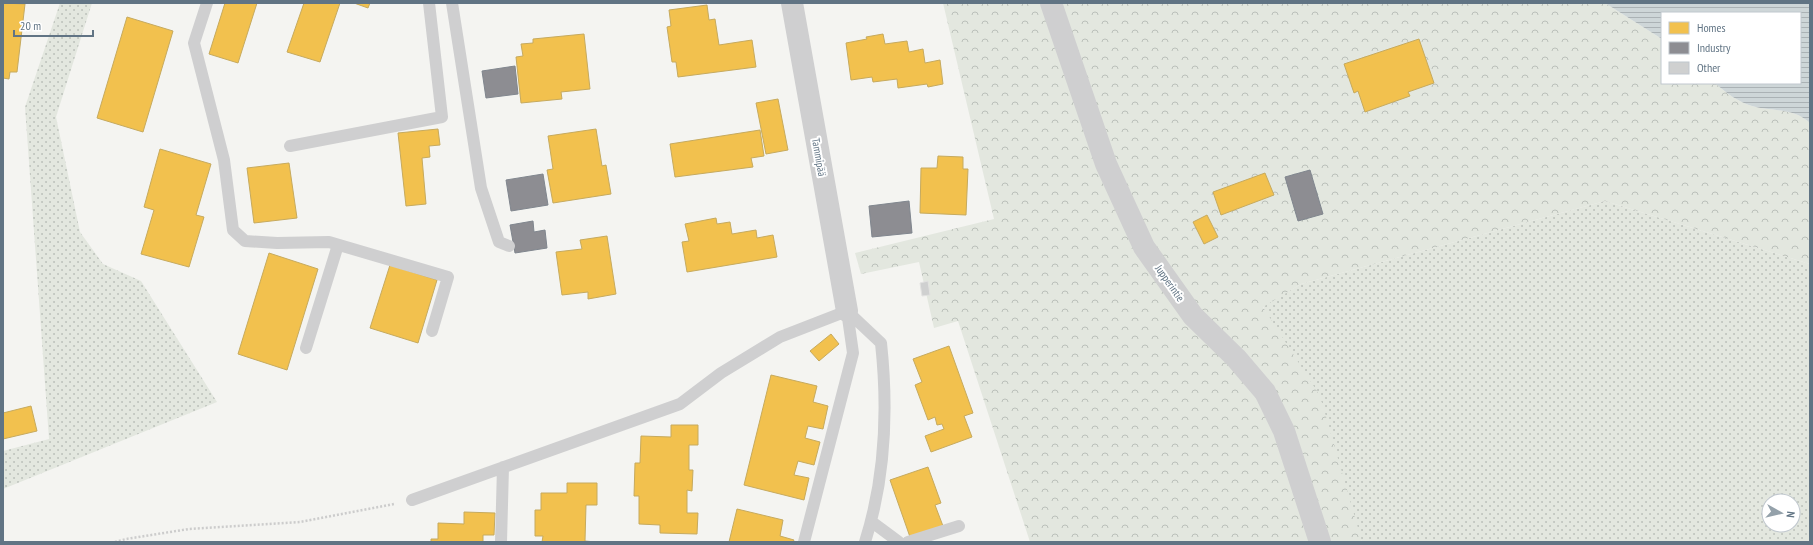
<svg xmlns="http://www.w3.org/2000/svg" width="1813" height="545" font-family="'PT Sans Narrow',sans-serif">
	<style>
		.grass { fill: url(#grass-dots); fill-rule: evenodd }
		.forest { fill: url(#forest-crowns) }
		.water { fill: url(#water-rules) }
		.homes { fill: #f2c14e; stroke: #c6aa5e }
		.industry { fill: #8d8d92; stroke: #80868e }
		.building { fill: #cfd0d0; stroke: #e2e2e1 }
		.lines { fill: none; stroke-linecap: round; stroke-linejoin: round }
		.path { stroke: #ccc; stroke-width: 2.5; stroke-dasharray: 2 2; stroke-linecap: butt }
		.service { stroke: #cfcfd0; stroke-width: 12 }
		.minor { stroke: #cfcfd0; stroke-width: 22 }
		.tertiary { stroke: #cfcfd0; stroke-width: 22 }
		.labels { text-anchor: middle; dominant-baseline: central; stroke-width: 4; stroke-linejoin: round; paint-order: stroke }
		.street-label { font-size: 11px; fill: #617484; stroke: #fff }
	</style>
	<defs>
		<pattern id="grass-dots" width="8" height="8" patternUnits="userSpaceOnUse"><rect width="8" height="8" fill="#e3e7df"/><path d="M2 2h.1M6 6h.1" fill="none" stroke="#bbc0ba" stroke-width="1.8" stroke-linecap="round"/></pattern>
		<pattern id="forest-crowns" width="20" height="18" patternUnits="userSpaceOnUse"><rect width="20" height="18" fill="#e3e7df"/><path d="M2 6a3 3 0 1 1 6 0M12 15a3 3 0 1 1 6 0" fill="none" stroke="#bbc0ba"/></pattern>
		<pattern id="water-rules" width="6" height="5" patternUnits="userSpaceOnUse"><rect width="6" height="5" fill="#ced6d8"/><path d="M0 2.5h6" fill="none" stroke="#abb2b5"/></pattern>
	</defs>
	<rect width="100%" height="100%" fill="#f4f4f1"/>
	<path class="grass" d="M60,3H92L56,117L80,232L103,264L141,281L217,402L3,489V451L49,439L25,107Z
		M1605,201L1810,264V542H1362L1263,306L1301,284ZM1769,501H1793V525H1769Z"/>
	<path class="forest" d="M943,3H1605L1662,39V83H1715C1725,92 1738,102 1752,106C1772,112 1793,107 1810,123V264L1605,201L1301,284L1263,307L1320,396L1362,542H1030L958,321L934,328L919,262L861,274L855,253L994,219Z"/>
	<path class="water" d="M1605,3H1810V123C1793,107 1772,112 1752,106C1738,102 1725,92 1715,83H1800V13H1662V39Z"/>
	<path class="homes" d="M3,3L25,4L17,72H10L9,79L3,78Z
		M225,3H257L238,63L209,54Z
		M304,3H340L320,62L287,52Z
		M354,3H370L368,8Z
		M707,5L709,20L715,19L719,45L752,40L756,67L678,77L676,62H672L667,27L671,26L669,10Z
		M127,17L173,31L143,132L97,118Z
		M584,34L590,89L561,92L562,99L521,103L516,57L523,56L521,44L533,43V39Z
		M883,34L885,44L907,41L909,52L923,49L925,63L940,60L943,84L928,87L927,84L898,88L897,79L873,82L872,77L851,80L846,43L867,39L866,37Z
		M1419,39L1434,83L1408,92L1410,96L1365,112L1358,91L1354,93L1344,64Z
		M778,99L788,150L766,154L756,103Z
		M438,129L440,145L429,146L430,157L422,158L426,204L406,206L398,133Z
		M596,129L602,166L606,165L611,194L553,203L547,170L553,169L548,136Z
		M760,130L764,156L751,158L753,167L675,177L670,144Z
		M160,149L211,164L196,215L204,217L189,267L141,254L154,210L144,207Z
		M938,156L963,157V169H968L966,215L920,213L921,168H937Z
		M289,163L297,218L254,223L247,168Z
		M1265,173L1274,195L1221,215L1213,192Z
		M1207,215L1218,237L1204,244L1193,222Z
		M716,218L717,224L730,222L732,234L756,230L757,238L773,235L777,257L687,272L682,242L689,241L685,224Z
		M607,236L616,294L588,299V292L562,295L556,252L582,249L580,240Z
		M269,253L318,269L287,370L238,354Z
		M390,265L437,280L418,343L370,328Z
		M831,334L839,344L819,361L810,351Z
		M949,346L973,413L964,416L972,437L931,452L925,436L944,429L942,424L937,425L935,417L928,420L915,385L922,382L913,359Z
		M771,375L817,386L813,402L828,406L823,429L808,426L805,438L820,442L814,465L798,461L794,475L809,478L804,500L744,485Z
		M31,406L37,431L3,439V413Z
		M671,425H698V445H689V470H693L692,491L687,490V513H698L697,534L660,533V525L639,524V496H634L635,463H640L641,436L671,437Z
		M928,467L941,503L935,505L943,526L910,537L890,480Z
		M567,483H597V505H586L585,541L596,542H542L543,536H535V510H541V493H567Z
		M737,509L783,520L780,536L794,540L793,542H729Z
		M464,512L495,513L494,535H483V542H431V539H438V523L464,524Z"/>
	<path class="industry" d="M515,66L518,94L486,98L482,71Z
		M1310,170L1323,214L1298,221L1285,177Z
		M543,174L548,205L511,211L506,180Z
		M909,201L912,233L872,237L869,206Z
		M533,221L534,232L545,230L547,248L515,253L510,225Z"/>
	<path class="building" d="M928,281L930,295L922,296L920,283Z"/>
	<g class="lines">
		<path class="path" d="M115,542L126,539L189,529L300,522L394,504"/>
		<path class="service" d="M207,3L194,43L224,160L233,230L245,241L277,243L329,242L448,277L432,331
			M452,3L481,188L499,242L509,246
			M290,146L442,117L429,3
			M847,311L881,343C888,408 885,479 865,542
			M306,348L338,245
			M412,500L680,404L721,373L780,337L847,311L853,353L804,542
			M872,522L899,542
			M501,542L503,467
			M908,542L959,526"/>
		<path class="minor" d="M792,3L847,311"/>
		<path class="tertiary" d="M1051,3L1106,164L1144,247L1193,316L1236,358L1265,392L1284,431L1320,542"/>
	</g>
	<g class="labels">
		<g class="street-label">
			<text transform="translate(819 157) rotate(80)">Tammipää</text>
			<text transform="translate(1170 283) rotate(55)">Jupperintie</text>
		</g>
	</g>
	<rect width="1813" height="545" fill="none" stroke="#617484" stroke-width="8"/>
	<rect x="1661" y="12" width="140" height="72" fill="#ffffff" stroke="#c0c7ce"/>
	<rect x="1669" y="22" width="20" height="12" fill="#f2c14e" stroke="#c0c7ce"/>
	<text x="1697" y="32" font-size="12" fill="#617484">Homes</text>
	<rect x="1669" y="42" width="20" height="12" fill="#8d8d92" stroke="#c0c7ce"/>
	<text x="1697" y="52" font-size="12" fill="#617484">Industry</text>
	<rect x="1669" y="62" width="20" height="12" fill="#cfd0d0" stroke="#c0c7ce"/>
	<text x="1697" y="72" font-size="12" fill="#617484">Other</text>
	<g transform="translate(1781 513) rotate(98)"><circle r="19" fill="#ffffff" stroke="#c0c7ce"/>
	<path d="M0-3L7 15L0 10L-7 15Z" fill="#94a1aa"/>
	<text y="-6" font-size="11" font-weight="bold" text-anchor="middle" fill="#617484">N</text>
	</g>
	<path d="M14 30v6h79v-6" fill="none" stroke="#617484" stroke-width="2"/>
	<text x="20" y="30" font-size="12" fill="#617484" stroke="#ffffff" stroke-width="3" paint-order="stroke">20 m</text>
</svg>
